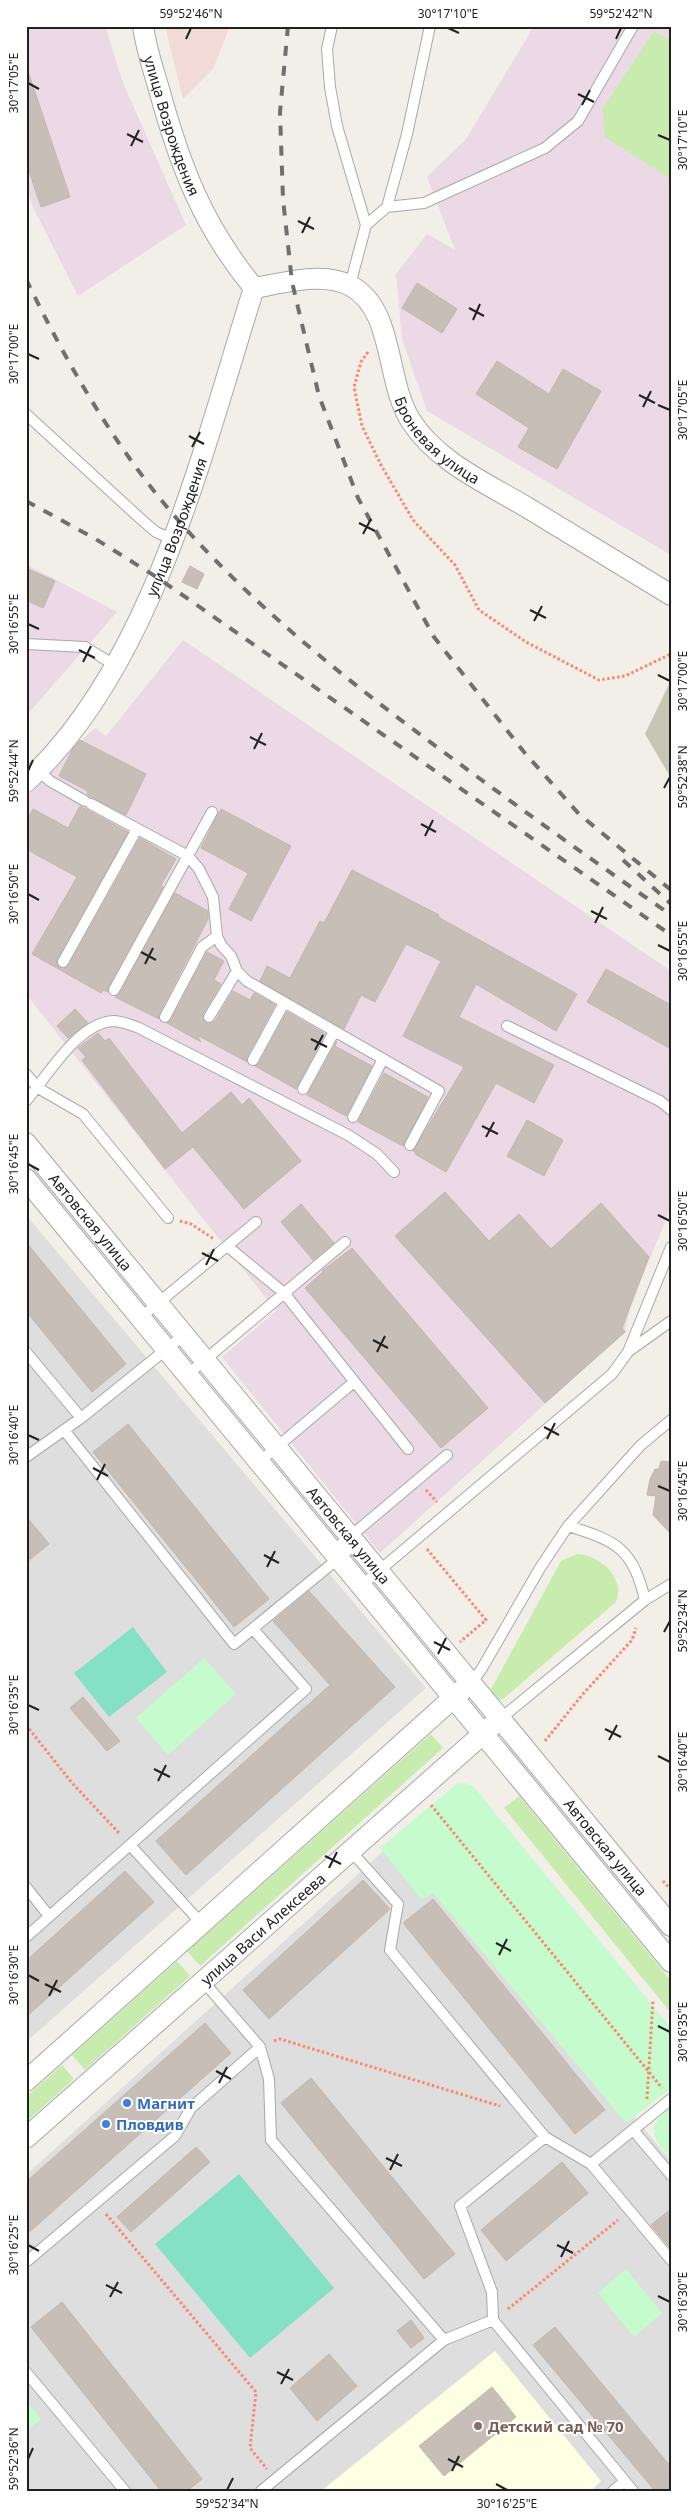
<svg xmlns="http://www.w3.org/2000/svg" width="697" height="2517" font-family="'Noto Sans',sans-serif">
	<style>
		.residential { fill: #dfdede }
		.commercial { fill: #f2dad7 }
		.industrial { fill: #ebd9e6 }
		.education { fill: #fdffe3 }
		.construction { fill: #c5c6b3 }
		.grass { fill: #c8ecad }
		.park { fill: #c5fbcd }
		.pitch { fill: #85e1c3 }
		.building { fill: #c6beb7; stroke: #c4b6a9 }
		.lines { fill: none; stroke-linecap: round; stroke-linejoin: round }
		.service-casing { stroke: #a8a8a8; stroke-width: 12 }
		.minor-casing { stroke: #a8a8a8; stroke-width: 22 }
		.path { stroke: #fc856e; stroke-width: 3; stroke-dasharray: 2.5 2.5; stroke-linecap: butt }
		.service { stroke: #fff; stroke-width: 10 }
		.minor { stroke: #fff; stroke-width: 20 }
		.rail { stroke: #6f6f6f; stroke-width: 4; stroke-dasharray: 10 10; stroke-linecap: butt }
		.ticks { fill: none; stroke: #212121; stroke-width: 2 }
		.shop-dot { fill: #3f7fe0; stroke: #fff; stroke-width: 2 }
		.education-dot { fill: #8d6e63; stroke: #fff; stroke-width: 2 }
		.labels { text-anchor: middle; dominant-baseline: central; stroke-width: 4; stroke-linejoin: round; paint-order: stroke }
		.street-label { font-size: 15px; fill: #212121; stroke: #fff }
		.shop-label { font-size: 15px; font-weight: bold; fill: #366cbe; stroke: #fff; text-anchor: start }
		.education-label { font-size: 15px; font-weight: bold; fill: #785e54; stroke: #fff; text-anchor: start }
		.neatline { fill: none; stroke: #212121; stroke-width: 2 }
		.ticks-label { font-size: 12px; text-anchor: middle; fill: #212121 }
	</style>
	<rect width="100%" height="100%" fill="#f1efe8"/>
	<path class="residential" d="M26,1215L426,1688L26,2042Z
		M399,1837L671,2161V2491H26V2175Z"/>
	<path class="commercial" d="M165,26H230L213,69L183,99Z"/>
	<path class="industrial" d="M26,26H105L123,83L186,225L78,296L33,207L26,188Z
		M534,26H671V555L427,411L402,339L396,274L427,234L455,250L427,177L466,139Z
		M26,564L117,612L26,716Z
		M183,640L671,971V1208L631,1303L625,1332L380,1553L222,1357L276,1311L30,999L26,997V791L95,728L106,736Z"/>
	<path class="education" d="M495,2351L601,2481L591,2491H321Z"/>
	<path class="construction" d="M671,680V778L645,734Z"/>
	<path class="grass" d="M654,31L671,41V179L605,137L603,108Z
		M577,1554C600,1555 626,1578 616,1602L503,1699L493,1700L490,1691L561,1561Z
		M431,1734L443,1748L200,1966L187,1951Z
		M519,1796L671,1981V2013L504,1808Z
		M177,1961L190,1976L85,2070L72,2055Z
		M62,2065L74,2079L26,2122V2097Z"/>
	<path class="park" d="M204,1658L236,1694L168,1755L136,1718Z
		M458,1783H465L473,1786L671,2028V2088L626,2123L433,1893L422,1900L380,1848Z
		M671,2107V2159C652,2136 645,2127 671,2107Z
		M626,2269L662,2313L634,2337L598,2293Z
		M26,2400L41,2419L26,2431Z"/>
	<path class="pitch" d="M133,1627L167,1672L109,1717L74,1673Z
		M239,2174L334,2288L250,2358L155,2244Z"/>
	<path class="building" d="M26,74H29L70,197L41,207L26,162Z
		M417,283L457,309L442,333L402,308Z
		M497,361L549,394L563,369L601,391L557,469L518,447L529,428L476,394Z
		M190,566L204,574L197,589L182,582Z
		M26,568L55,581L43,608L26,600Z
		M80,740L146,774L126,815L91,797L87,794L88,791L59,776L73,748Z
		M80,806L128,832L57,959V965L60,968L69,965L140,838L176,859L161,885L163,887L108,987V992L103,990L101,993L32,954L77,877L26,849V821L33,809L68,828Z
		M221,809L291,846L251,921L229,909L248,873L201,848Z
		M352,870L439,915L438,917L577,994L556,1031L476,984L459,1017L554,1065L534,1103L496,1083L446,1172L415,1154L416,1153L413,1151L464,1067L403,1036L441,961L406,944L375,1002L361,995L344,1029L260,981L267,966L290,978L320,921L324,923Z
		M175,893L208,911V919L159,1014V1019L115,997L120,993Z
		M207,952L224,961L214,980L221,984L203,1014L205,1023L209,1024L215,1021L233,991L250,1000L254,993L275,1005L247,1057V1062L197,1035L201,1042L167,1023L171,1020Z
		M606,969L671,1005V1049L587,1002Z
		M75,1009L88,1023L68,1038L57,1026Z
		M287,1012L325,1034L296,1089L255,1066L259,1063Z
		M98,1033L105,1041L109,1038L182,1133L231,1092L242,1105L249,1098L301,1161L244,1209L193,1147L165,1169L82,1060L86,1057L78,1048Z
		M337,1041L335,1046L372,1066L346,1116L307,1095Z
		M384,1073L428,1097L403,1146L358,1122Z
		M527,1120L563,1140L544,1176L507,1156Z
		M445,1192L489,1241L519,1214L551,1249L601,1203L649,1257L622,1328L625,1332L545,1403L395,1236Z
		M301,1204L334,1243L313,1260L281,1222Z
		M26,1242L126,1364L92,1392L26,1311Z
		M352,1248L488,1408L441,1448L305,1288L323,1272L322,1271Z
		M128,1424L269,1599L234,1627L93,1452Z
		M661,1461L671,1462V1534L653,1515L656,1496L647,1495L650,1479L655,1469H659Z
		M26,1516L49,1544L26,1563Z
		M309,1591L395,1687L186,1875L156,1841L330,1685L273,1621Z
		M83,1697L120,1741L107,1751L70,1708Z
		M125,1871L154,1902L26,2017V1961Z
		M363,1880L390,1909L269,2019L243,1990Z
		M433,1899L605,2110L575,2134L403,1923Z
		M205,2023L231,2053L26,2235V2182Z
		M311,2078L455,2254L424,2279L281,2103Z
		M196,2147L210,2162L131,2232L117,2217Z
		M562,2162L588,2193L506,2261L481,2230Z
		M671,2209V2249L651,2225Z
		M62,2302L202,2479L187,2491H161L31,2327Z
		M411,2320L424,2338L411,2348L397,2331Z
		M555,2327L671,2467V2491H655L533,2345Z
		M329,2354L357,2386L317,2421L290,2388Z
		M492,2387L516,2417L444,2476L419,2446Z"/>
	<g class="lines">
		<g class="service-casing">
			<path id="service" d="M332,26L327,49L330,87L337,126L366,225L350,285
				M387,207L407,134L430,26
				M366,225L387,207L424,203L545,148L578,121L633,26
				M26,414L143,521L156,532L172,539
				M26,644L85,647L116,666
				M39,771L50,781L85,801
				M91,804L188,856L199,869L213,897L217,936L221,945L231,956L237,971L247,981L439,1091L410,1145
				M63,962L137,829
				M114,990L212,812
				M165,1017L202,947L217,936
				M209,1017L237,971
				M507,1026L660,1101L671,1110
				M253,1060L284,1003
				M26,1074L38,1088L83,1114L168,1218
				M303,1089L334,1032
				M26,1101C47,1077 78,1022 114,1021C121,1021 130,1025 137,1027L348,1135L377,1154L394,1172
				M353,1117L383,1059
				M227,1246L284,1293L408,1449
				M140,1318L256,1222
				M629,1351L671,1321
				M26,1352L81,1418
				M187,1375L345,1242
				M64,1430L234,1644L356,1544
				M26,1457L81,1418L184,1335
				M259,1462L354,1382
				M568,1526C617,1541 633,1549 645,1600
				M333,1551L447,1455
				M361,1586L612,1374L628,1352L671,1247
				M471,1683L481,1670L540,1568L568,1526L641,1445L671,1420
				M500,1719L645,1600L671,1584
				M130,1845L202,1924
				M350,1850L398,1904L390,1950L545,2137L591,2164L671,2260
				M26,1887L49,1916
				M26,1937L306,1689L253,1629
				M203,1981L260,2047L269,2079L271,2140L444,2340
				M633,2130L671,2175
				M545,2137L460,2206L492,2292L493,2320L633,2491
				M591,2164L671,2099
				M26,2262L175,2136L191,2108L260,2047
				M26,2372L125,2491
				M261,2491L444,2340L493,2320
				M613,2491L625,2481"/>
		</g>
		<g class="minor-casing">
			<g id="minor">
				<path id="s1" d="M143,26C146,48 153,69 159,89C180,166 203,226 254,288"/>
				<path id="s2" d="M254,288C283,283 324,271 351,286C395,310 385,381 411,421C437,462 488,484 528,508C576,537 623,566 671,595"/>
				<path id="s3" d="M26,782C153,666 203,448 254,288"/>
				<path id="s4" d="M26,1143L671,1926"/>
				<path d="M26,1179L671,1962"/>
				<path d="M26,2081L462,1690"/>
				<path id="s5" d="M26,2138L493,1725"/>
			</g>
		</g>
		<path class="path" d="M368,352L361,362L354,387L362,426L381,465L413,520L455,565L479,610L526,642L599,680L625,676L671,654
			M180,1221L191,1224L214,1239
			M426,1490L437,1502
			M427,1549L486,1620L460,1642
			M26,1725L72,1783L120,1834
			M545,1741L583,1694L632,1640L636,1628
			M431,1805L662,2088
			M663,1881L671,1890
			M274,2041L280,2039L500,2106
			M647,2099L653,2000
			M106,2214L256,2392L250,2448L267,2469
			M508,2309L618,2220"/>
		<use href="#service" class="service"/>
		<use href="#minor" class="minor"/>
		<path class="rail" d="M288,26L280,112L283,199L292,282L319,396L358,498L434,637L524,752L579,814L671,890
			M26,279C67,364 116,449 178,520C257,610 353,685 449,756C522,810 596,863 671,915
			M26,501L94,538L158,578L671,935
			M623,860L671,904"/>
	</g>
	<path class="ticks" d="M448,28L459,33M186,39L191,28M616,39L621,28M28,83L39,89M578,94L594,102M582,105L590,90M127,134L143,142M658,135L670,140M131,146L139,130M298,221L314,229M302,233L310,217M469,308L484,316M473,320L480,304M28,354L39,359M639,395L655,403M658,405L670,410M643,407L651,391M189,436L204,444M192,447L200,432M359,523L375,531M363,534L371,519M530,610L546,618M534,621L542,606M28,624L39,629M79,650L95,658M83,662L91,646M658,675L670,681M250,737L266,745M254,749L262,733M28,771L33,760M664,788L670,777M421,824L436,832M425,836L433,820M28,894L39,900M591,911L607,919M595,923L603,907M658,945L670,951M141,952L156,960M145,964L153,948M311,1039L327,1047M315,1050L323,1035M482,1126L498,1134M486,1137L494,1122M28,1164L39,1170M658,1215L670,1221M202,1253L218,1261M206,1265L214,1249M373,1340L388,1348M377,1352L385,1336M544,1427L559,1435M28,1435L39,1440M547,1439L555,1423M93,1468L108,1476M97,1480L105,1464M658,1486L670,1491M264,1555L279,1563M267,1567L275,1551M664,1632L670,1621M434,1642L450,1650M438,1654L446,1638M28,1705L39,1710M605,1729L621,1737M609,1740L617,1725M658,1756L670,1762M154,1769L170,1777M158,1781L166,1765M325,1856L341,1864M329,1868L337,1852M496,1943L511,1951M499,1955L507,1939M28,1975L39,1981M45,1984L61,1992M49,1996L57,1980M658,2026L670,2032M216,2071L231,2079M219,2083L227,2067M386,2158L402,2166M390,2170L398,2154M28,2245L39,2251M557,2245L573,2253M561,2257L569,2241M106,2285L122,2293M658,2296L670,2302M110,2297L118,2282M277,2372L293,2380M281,2384L289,2369M28,2459L33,2448M448,2459L463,2467M452,2471L459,2456M496,2484L507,2490M227,2490L233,2478"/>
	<g class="shop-dot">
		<circle cx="127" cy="2103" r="5"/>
		<circle cx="106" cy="2124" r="5"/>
	</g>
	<circle class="education-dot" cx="478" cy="2426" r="5"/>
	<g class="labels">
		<g class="street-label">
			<text stroke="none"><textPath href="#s1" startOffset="104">улица Возрождения</textPath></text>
			<text stroke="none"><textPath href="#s2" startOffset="282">Броневая улица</textPath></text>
			<text stroke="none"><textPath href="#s3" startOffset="299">улица Возрождения</textPath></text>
			<text stroke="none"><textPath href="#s4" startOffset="102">Автовская улица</textPath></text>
			<text stroke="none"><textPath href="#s4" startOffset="508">Автовская улица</textPath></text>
			<text stroke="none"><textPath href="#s4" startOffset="912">Автовская улица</textPath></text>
			<text stroke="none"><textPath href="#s5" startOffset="316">улица Васи Алексеева</textPath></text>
		</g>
		<g class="shop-label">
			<text x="137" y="2103">Магнит</text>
			<text x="116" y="2124">Пловдив</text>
		</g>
		<g class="education-label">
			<text x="488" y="2426">Детский сад № 70</text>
		</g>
	</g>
	<rect width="697" height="2517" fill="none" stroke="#ffffff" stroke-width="55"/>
	<rect x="28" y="28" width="642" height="2462" class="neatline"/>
	<g class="ticks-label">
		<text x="191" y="18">59°52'46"N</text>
		<text x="448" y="18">30°17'10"E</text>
		<text x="621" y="18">59°52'42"N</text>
		<text transform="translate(14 83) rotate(-90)" y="4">30°17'05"E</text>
		<text transform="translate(683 140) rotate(-90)" y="4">30°17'10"E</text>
		<text transform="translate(14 354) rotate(-90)" y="4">30°17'00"E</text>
		<text transform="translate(683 410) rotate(-90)" y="4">30°17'05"E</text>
		<text transform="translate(14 624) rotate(-90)" y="4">30°16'55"E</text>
		<text transform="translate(683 681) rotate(-90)" y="4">30°17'00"E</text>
		<text transform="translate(14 771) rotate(-90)" y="4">59°52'44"N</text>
		<text transform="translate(683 777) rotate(-90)" y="4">59°52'38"N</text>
		<text transform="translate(14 894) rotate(-90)" y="4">30°16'50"E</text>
		<text transform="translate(683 951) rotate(-90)" y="4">30°16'55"E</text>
		<text transform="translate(14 1164) rotate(-90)" y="4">30°16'45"E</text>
		<text transform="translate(683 1221) rotate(-90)" y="4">30°16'50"E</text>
		<text transform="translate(14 1435) rotate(-90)" y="4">30°16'40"E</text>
		<text transform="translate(683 1491) rotate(-90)" y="4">30°16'45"E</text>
		<text transform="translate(683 1621) rotate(-90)" y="4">59°52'34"N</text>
		<text transform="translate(14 1705) rotate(-90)" y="4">30°16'35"E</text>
		<text transform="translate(683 1762) rotate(-90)" y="4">30°16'40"E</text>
		<text transform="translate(14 1975) rotate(-90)" y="4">30°16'30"E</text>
		<text transform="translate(683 2032) rotate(-90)" y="4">30°16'35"E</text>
		<text transform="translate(14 2245) rotate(-90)" y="4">30°16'25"E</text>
		<text transform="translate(683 2302) rotate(-90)" y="4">30°16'30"E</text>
		<text transform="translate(14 2459) rotate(-90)" y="4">59°52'36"N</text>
		<text x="227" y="2508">59°52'34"N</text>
		<text x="507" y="2508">30°16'25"E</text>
	</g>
</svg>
